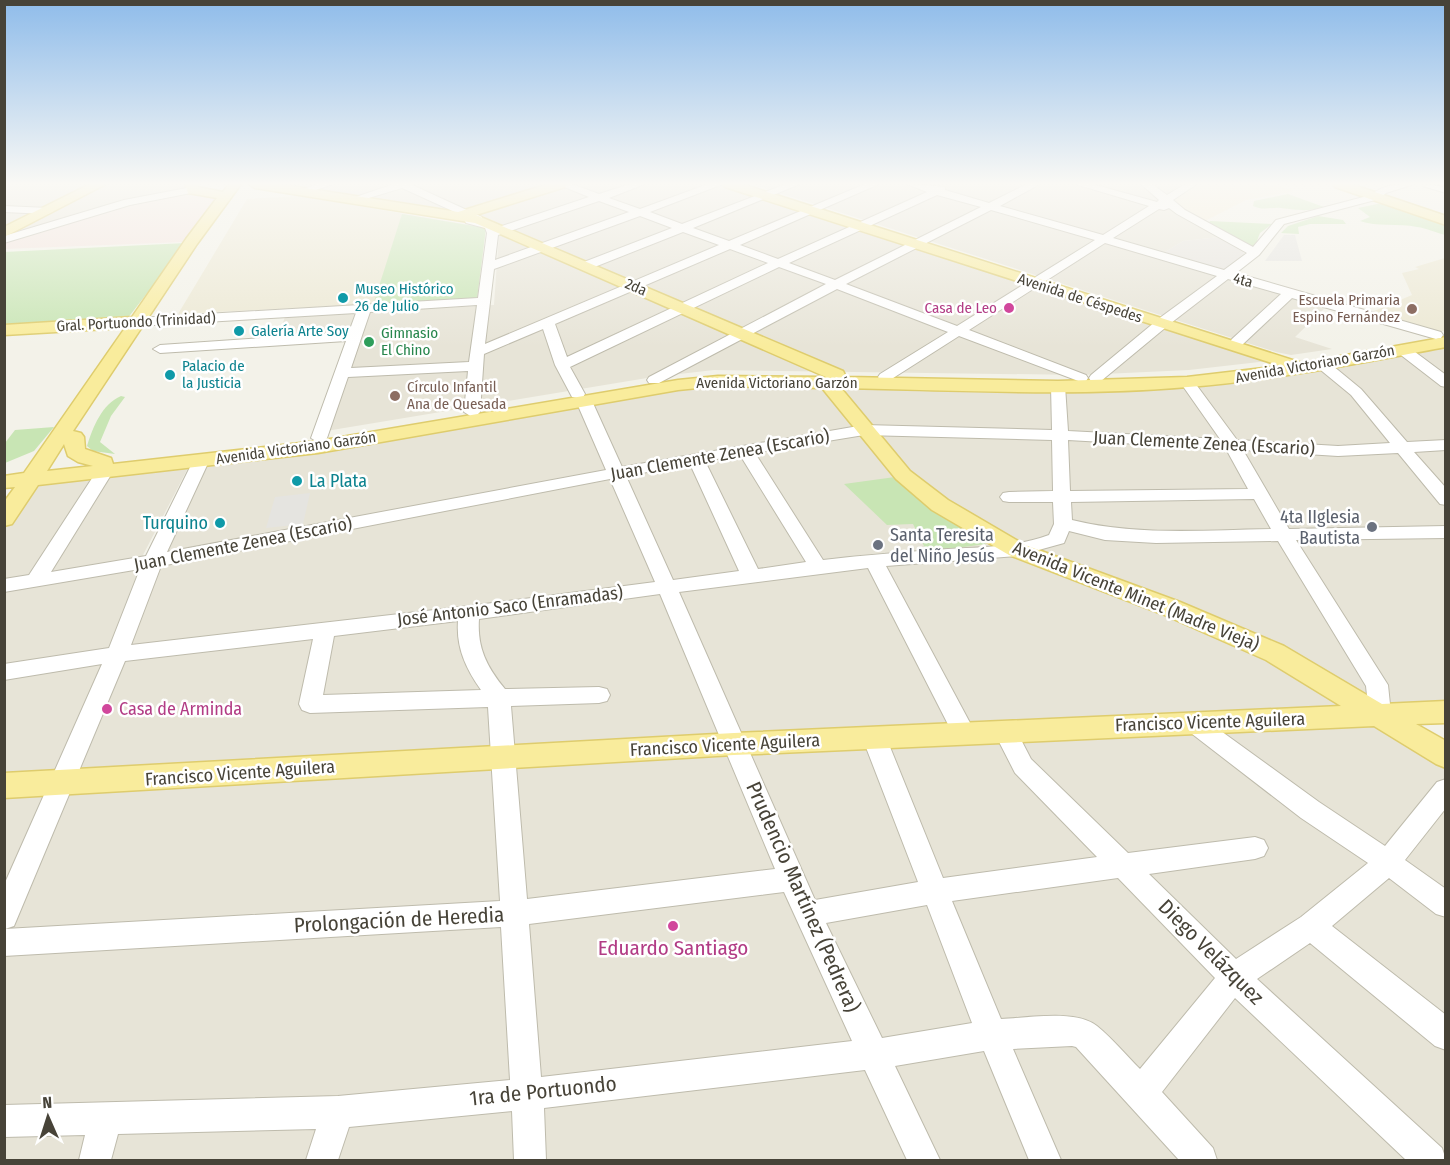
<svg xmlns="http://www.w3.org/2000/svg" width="1450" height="1165" font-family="'Fira Sans Condensed',sans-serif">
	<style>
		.residential { fill: #e7e4d7 }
		.commercial { fill: #f4ecd5 }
		.industrial { fill: #e6e3dd }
		.education { fill: #ece8d3 }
		.medical { fill: #f3e3dd }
		.green { fill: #c8e5b4 }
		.parking { fill: #e5e4e0 }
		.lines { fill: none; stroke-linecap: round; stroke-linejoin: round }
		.minor-casing { stroke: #bebbac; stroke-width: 2 }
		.major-casing { stroke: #decc6d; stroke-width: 3 }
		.minor { fill: #fff; fill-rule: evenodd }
		.major { fill: #f9ec9c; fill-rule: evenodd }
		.culture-dot { fill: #0f9aa8; stroke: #fff; stroke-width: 2 }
		.hotel-dot { fill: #d1479c; stroke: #fff; stroke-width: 2 }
		.education-dot { fill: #8d6e63; stroke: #fff; stroke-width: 2 }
		.leisure-dot { fill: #2e9e5b; stroke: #fff; stroke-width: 2 }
		.worship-dot { fill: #6b7280; stroke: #fff; stroke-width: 2 }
		.labels { text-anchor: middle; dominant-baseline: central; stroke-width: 5; stroke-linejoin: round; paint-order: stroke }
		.far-street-label { font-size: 15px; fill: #474338; stroke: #fff }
		.far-culture-label { font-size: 15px; fill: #0d838f; stroke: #fff; text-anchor: start }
		.far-education-label { font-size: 15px; fill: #785e54; stroke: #fff; text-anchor: end }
		.far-hotel-label { font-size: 15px; fill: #b23c85; stroke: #fff; text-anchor: end }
		.far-leisure-label { font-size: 15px; fill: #27864d; stroke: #fff; text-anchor: start }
		.street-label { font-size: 18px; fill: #474338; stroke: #fff }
		.culture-label { font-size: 18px; fill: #0d838f; stroke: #fff; text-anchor: start }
		.worship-label { font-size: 18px; fill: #5b616d; stroke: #fff; text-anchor: end }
		.hotel-label { font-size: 18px; fill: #b23c85; stroke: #fff; text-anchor: start }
		.near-street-label { font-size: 21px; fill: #474338; stroke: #fff }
		.near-hotel-label { font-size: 21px; fill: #b23c85; stroke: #fff }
	</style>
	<rect width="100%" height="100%" fill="#f3f2e9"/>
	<path class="residential" d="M5,184H190L191,189L5,238Z
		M282,184H724L1268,361L1189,370L1082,375L714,370L653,377L326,431L361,333L277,339L285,317L494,305L499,234L512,229L478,214L283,187Z
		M752,184H1185L1161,199L1220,237L1183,241L1157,257L1326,307L1295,337L1332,349L1291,355L1276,352Z
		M1445,346V706L994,720L647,738L5,780V528L36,483L189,466L142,557L159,565L624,477L593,403L680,388L719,384H1199L1288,375Z
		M580,405L607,472L160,557L207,464Z
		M1381,725L1445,766V1160H5V795L1134,735Z"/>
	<path class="commercial" d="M1199,184H1275L1294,191L1246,200L1205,221L1191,215L1173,201Z"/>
	<path class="industrial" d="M1220,237L1243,251L1245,255L1224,272L1162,254L1183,241Z"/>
	<path class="education" d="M300,196L486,228L477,299L178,314L247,199Z
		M1445,258V331L1432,332L1367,314L1412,295L1402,273L1419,269L1415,267Z"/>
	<path class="medical" d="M189,192L218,197L183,242L5,249V242L40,233L130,203Z"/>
	<path class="green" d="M1288,194L1324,207C1305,212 1300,210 1281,208C1270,207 1264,211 1253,206L1254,201Z
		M1382,203L1445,225V235C1436,233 1427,228 1417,227C1399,223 1376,227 1360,221L1370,217L1358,208Z
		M402,214L486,228L477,299L373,305Z
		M1318,216L1343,220L1346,224H1310L1298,227L1299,234L1281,233L1288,226Z
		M1210,221L1272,224L1260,233L1255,246H1251L1209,223Z
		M186,243L127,319L5,325L4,252Z
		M121,396L125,397L111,416L100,442L115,454L93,451L87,446C93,427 102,404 121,396Z
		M54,427L34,451L5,463V443L15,430Z
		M895,477L937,511L986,544L927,552L913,524L887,525L844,484Z"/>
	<path class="parking" d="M1284,235H1295L1302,261H1265Z
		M310,493L303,524L266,528L275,497Z"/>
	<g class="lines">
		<g class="minor-casing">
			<path id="minor" d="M317,184H333L301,195L296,192Z
				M394,184H410L482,217V221L493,224L496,228L589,197L557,184H572L599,194L630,184H645L609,198L640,209L708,184H723L650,212L682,224L786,184H800L693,228L729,241L865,184H879L740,245L778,259L927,192L907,184C920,184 932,186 945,187V190L989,203L1027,184H1040L1000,206L1103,235L1149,206L1075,184H1092L1157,202L1159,200L1141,184H1152L1167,195L1185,184H1197L1173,200L1185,210L1253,247L1276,220L1371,195C1384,184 1398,184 1414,184L1386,193L1379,199L1284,224L1259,255L1236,273L1441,332L1443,335L1441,338L1436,339L1292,298L1242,345H1232L1230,342L1232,339L1281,294L1228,279L1171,323L1101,381H1091L1089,378L1091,375L1161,317L1217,276L1105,243L969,330L1086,375L1088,378L1086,381L1081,382L959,336L890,380H880L878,377L880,374L948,332L837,289L659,383H649L647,380L649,377L826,284L779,267L570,367L585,394L583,397L589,398L592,401L622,467L864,425L1052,430L1051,386L1058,382L1065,386L1068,431L1220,439L1180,382L1187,378L1192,379L1237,440L1338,446L1390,443L1351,395L1317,367L1315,364L1317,361H1327L1361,389L1407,442L1446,440V450L1414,452L1446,488V505L1440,504L1398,453L1338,456L1243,450L1289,529L1446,526V538L1296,540L1388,685L1391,714L1388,720L1380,723L1372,720L1369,714L1366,686L1278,541L1156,543L1105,540L1069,531L1064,543L1017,556L886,566L976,734L972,740L964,743L956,740L868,568L679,592L815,900L918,882L862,737L866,730L874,728L882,730L886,737L943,878L1097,857L1015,773L994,732L998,726L1006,723L1014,726L1031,759L1128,853L1255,837L1264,840L1268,848L1264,856L1255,859L1149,874L1236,959L1301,917L1368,863L1301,818L1187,730L1184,724L1187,718L1195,715L1203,718L1319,802L1385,846L1437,782L1446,779V808L1405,860L1446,889V917L1436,914L1389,878L1332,926L1446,1015V1050L1435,1046L1310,943L1257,979L1442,1148L1446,1160H1406L1235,998L1162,1092L1213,1148L1217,1160H1179L1076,1047L1072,1046L1013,1049L1061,1160H1029L984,1051L895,1066L940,1160H907L865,1070L544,1108L546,1160H514L512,1111L349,1127L338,1160H306L316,1129L118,1134L111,1160H79L85,1135L4,1137V1105L338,1096L510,1080L501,927L4,956V885L102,664L4,680V664L109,648L140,569L4,592V579L29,575L100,466L106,465L114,470L51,572L146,556L193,461L201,456L209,461L167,552L606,470L576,401L578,398L572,397L555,365L543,329L484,354L480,412L477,415L472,417L464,412L468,371L348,377L327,438L319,443L311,438L346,341L160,353L153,349L160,345L349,332L356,313L138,326L131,322L138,318L478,298L487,233L485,228L466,223L465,221L468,218L402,188L352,203L347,200ZM937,195L981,207L835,280L789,263ZM599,201L629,212L495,260L498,235ZM1169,208L1177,214L1247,253L1224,270L1113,238L1159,209L1164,210ZM991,210L1095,240L957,326L846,284ZM640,216L672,228L584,262V268H592L683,232L719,245L485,344L494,269ZM730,249L768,263L567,357L555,324ZM477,305L469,362L351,368L370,312ZM864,435L1052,440L1053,491L1009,492L1003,493L1000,497L1003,501L1009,502H1053L1054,524L1049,535C1017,547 982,547 948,549C906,552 865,555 823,560L755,453ZM1068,440L1226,449L1248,489L1070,491ZM740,455L806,562L758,569L705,461ZM690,464L739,571L673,580L626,476ZM610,479L655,582L469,606L131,645L161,566ZM1254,499L1271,529C1204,530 1137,536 1072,520L1071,502ZM660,594L775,869L527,899L511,706L599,703L607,701L610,695L607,689L599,687L505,689C487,667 477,648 479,619ZM458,621C456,648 466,669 481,690L323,695L334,636ZM313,639L299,704L302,710L310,713L488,707L500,901L5,929L14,926L125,661ZM1118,878L1215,978L1140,1069C1126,1055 1113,1039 1097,1026C1076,1009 1027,1018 1001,1019L952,901ZM784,892L852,1041L541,1077L529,924ZM927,905L972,1023L882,1038L826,923Z
				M1422,184L1446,187V193L1423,186Z
				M192,187L197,190L196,192L130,205L4,243V236L124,200Z
				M4,206L48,208L53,211L48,214L4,212Z
				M1402,345L1407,346L1446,375V387L1441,386L1397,352L1395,349Z"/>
		</g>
		<g class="major-casing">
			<path id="major" d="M90,184H106L4,237V227Z
				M185,184H197L198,187L223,192L229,184H241L197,244L73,431L81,433L84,437L85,449L111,458L113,464L318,441L678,380L718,376L826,377L475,223L255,188L249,184H279L458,212L548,184H567L565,187L476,215L843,371L846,377L1058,381L1187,377L1281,366L725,187L723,184H742L1302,363L1446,337V347C1360,363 1275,380 1188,387C1074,397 956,390 841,388L910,471L948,500L1025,545L1180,602L1284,646L1382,704L1446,701V723L1416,724L1446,741V768L1436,764L1374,726L734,755L4,798V773L734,733L1341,706L1266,660L1162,614L1009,555L932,510L896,479L822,388L718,386L678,390L318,453L38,485L12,524L4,526V502L15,487L4,488V476L24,473L125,328L4,335V325L132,317L186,239L217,198L188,193ZM64,444L68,456L78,462L93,466L47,471Z
				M1333,184H1351L1446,216V225L1335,187Z"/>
		</g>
		<use href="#minor" class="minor"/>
		<use href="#major" class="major"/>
	</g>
	<linearGradient id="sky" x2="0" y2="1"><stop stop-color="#8fbcea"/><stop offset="0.53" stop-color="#faf9f5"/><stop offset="1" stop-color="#faf9f5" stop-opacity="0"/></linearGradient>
	<rect width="1450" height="347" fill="url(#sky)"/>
	<g class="culture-dot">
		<circle cx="343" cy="298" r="6"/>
		<circle cx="239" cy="331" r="6"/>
		<circle cx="170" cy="375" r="6"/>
		<circle cx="297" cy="481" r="6"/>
		<circle cx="220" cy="523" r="6"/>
	</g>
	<g class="hotel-dot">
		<circle cx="1009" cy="308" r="6"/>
		<circle cx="107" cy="709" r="6"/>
		<circle cx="673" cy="926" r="6"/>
	</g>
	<g class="education-dot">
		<circle cx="1412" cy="309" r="6"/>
		<circle cx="395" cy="396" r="6"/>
	</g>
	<circle class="leisure-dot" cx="369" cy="342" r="6"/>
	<g class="worship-dot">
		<circle cx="1372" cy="527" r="6"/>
		<circle cx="878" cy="545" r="6"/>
	</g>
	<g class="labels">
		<g class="far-street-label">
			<text transform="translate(1243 280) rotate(16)">4ta</text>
			<text transform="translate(636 287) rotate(24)">2da</text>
			<text transform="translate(1080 298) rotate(18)">Avenida de Céspedes</text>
			<text transform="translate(136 322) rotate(-3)">Gral. Portuondo (Trinidad)</text>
			<text transform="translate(1315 364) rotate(-10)">Avenida Victoriano Garzón</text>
			<text x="777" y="383">Avenida Victoriano Garzón</text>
			<text transform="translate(296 448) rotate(-8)">Avenida Victoriano Garzón</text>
		</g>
		<g class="far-culture-label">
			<text x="355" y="289">Museo Histórico<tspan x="355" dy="17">26 de Julio</tspan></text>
			<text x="251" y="331">Galería Arte Soy</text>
			<text x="182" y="366">Palacio de<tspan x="182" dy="17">la Justicia</tspan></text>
		</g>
		<g class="far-education-label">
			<text x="1400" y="300">Escuela Primaria<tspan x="1400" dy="17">Espino Fernández</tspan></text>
			<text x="407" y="387" text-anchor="start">Círculo Infantil<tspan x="407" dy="17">Ana de Quesada</tspan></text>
		</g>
		<g class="far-hotel-label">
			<text x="997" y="308">Casa de Leo</text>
		</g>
		<g class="far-leisure-label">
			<text x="381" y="333">Gimnasio<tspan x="381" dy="17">El Chino</tspan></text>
		</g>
		<g class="street-label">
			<text transform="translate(1204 443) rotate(3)">Juan Clemente Zenea (Escario)</text>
			<text transform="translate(720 455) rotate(-10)">Juan Clemente Zenea (Escario)</text>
			<text transform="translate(243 544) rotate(-11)">Juan Clemente Zenea (Escario)</text>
			<text transform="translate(1136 596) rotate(22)">Avenida Vicente Minet (Madre Vieja)</text>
			<text transform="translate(510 606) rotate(-7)">José Antonio Saco (Enramadas)</text>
			<text transform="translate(1210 722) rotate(-2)">Francisco Vicente Aguilera</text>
			<text transform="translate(725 745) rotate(-3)">Francisco Vicente Aguilera</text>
			<text transform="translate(240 773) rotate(-4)">Francisco Vicente Aguilera</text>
		</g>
		<g class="culture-label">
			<text x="309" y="481">La Plata</text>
			<text x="208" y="523" text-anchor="end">Turquino</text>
		</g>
		<g class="worship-label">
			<text x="1360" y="517">4ta IIglesia<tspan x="1360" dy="21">Bautista</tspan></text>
			<text x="890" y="535" text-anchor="start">Santa Teresita<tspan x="890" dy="21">del Niño Jesús</tspan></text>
		</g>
		<g class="hotel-label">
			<text x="119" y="709">Casa de Arminda</text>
		</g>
		<g class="near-street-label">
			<text transform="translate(803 897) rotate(66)">Prudencio Martínez (Pedrera)</text>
			<text transform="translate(399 920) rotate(-3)">Prolongación de Heredia</text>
			<text transform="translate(1211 952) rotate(45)">Diego Velázquez</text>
			<text transform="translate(543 1091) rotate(-6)">1ra de Portuondo</text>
		</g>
		<g class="near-hotel-label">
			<text x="673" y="948">Eduardo Santiago</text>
		</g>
	</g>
	<rect width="1450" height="1165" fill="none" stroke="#474338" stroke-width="12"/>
	<g transform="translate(48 1117) rotate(357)" stroke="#ffffff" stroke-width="4.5" paint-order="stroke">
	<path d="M0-4.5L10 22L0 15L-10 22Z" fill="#474338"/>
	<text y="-9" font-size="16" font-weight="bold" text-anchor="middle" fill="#474338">N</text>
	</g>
</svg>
